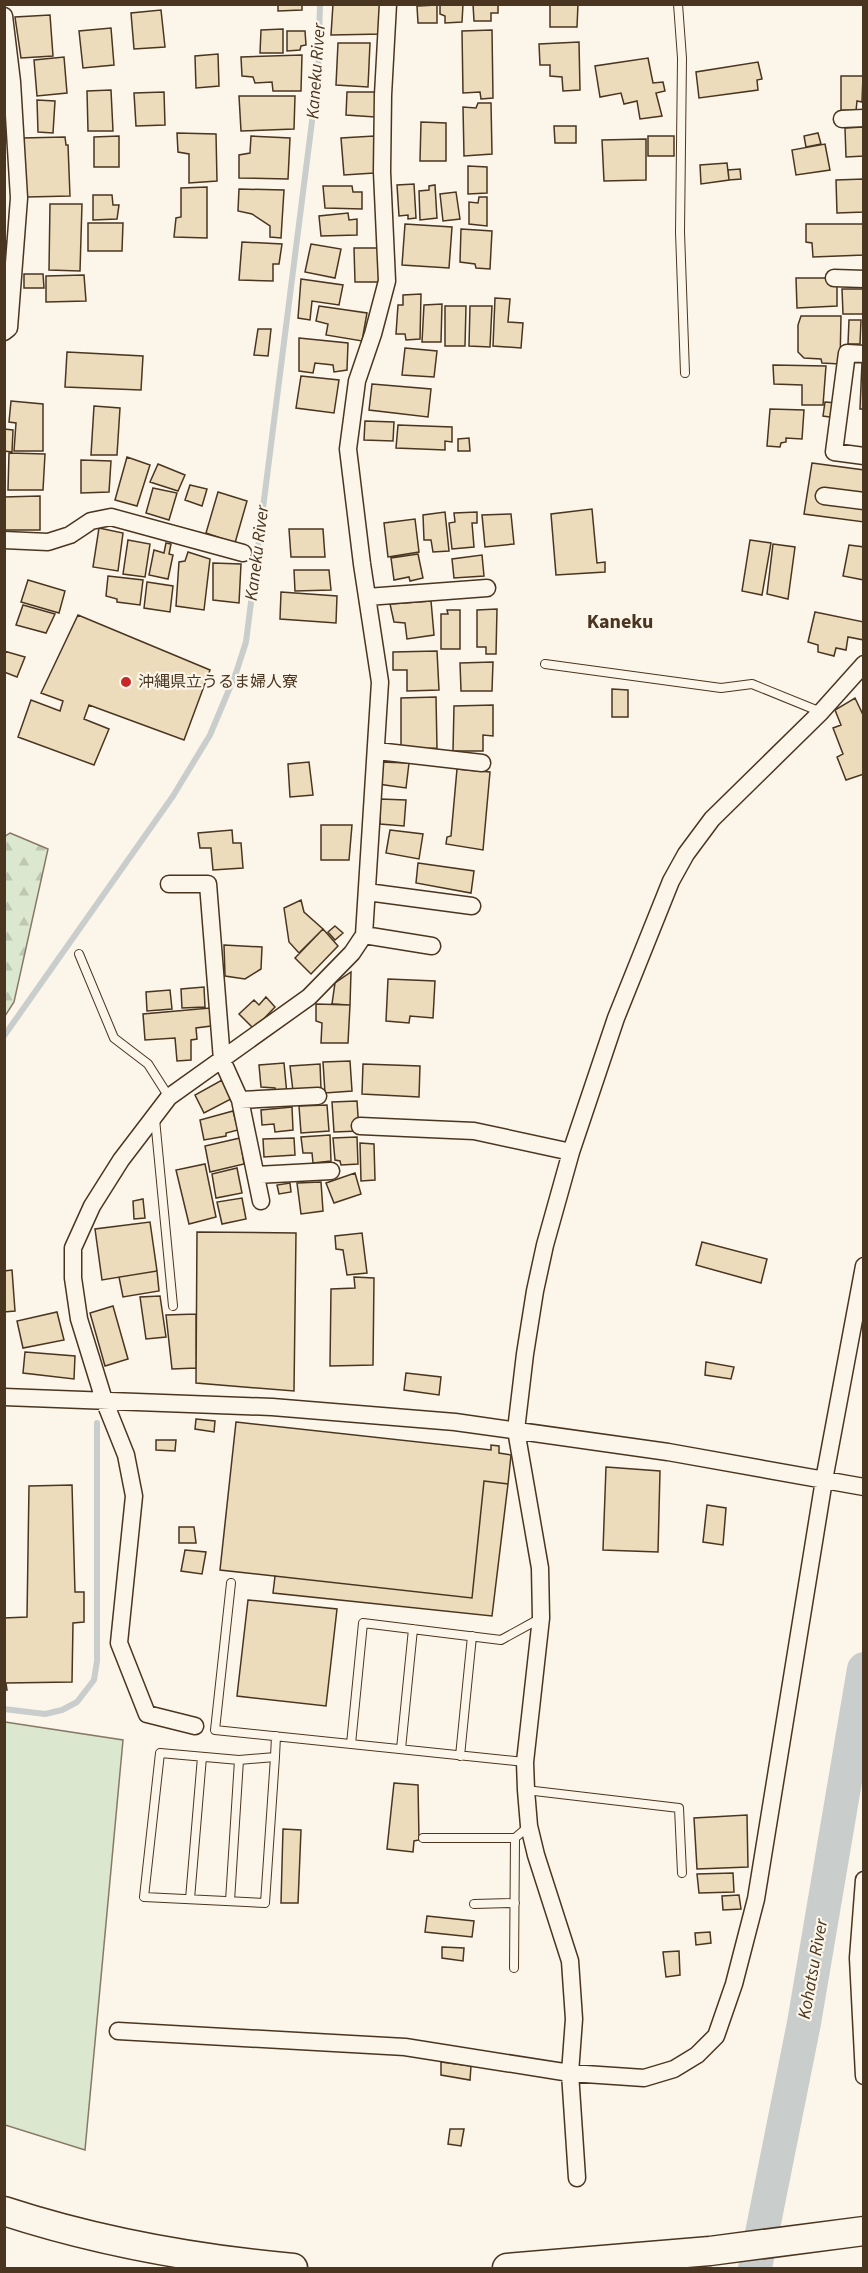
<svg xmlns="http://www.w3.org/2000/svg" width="868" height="2273" font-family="'Source Sans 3','Noto Sans JP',sans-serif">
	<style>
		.forest { fill: url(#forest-firs); stroke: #887966; stroke-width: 1.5 }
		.pitch { fill: #dce7d0; stroke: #887966; stroke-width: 1.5 }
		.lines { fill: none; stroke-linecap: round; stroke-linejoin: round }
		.stream { stroke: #c9cecd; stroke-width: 6 }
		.river { stroke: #c9cecd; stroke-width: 34 }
		.building { fill: #ecdcbc; stroke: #4a3520; stroke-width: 1.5 }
		.service-casing { stroke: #4a3520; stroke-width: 10 }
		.minor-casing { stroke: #4a3520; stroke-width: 19 }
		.trunk-casing { stroke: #4a3520; stroke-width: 31 }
		.service { stroke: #fbf6e9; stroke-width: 8 }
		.minor { stroke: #fbf6e9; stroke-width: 16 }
		.trunk { stroke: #fbf6e9; stroke-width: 28 }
		.poi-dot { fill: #c62828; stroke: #fbf6e9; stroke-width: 2 }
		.labels { text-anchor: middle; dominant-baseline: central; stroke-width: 4.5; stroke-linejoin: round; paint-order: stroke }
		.poi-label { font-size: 16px; fill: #4a3520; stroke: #fbf6e9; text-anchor: start }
		.water-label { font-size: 18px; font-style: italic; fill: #4a3520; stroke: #fbf6e9 }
		.quarter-label { font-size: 20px; font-weight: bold; fill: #4a3520; stroke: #fbf6e9 }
	</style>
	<defs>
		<pattern id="forest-firs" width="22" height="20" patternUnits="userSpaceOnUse" patternTransform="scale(1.5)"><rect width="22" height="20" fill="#dce7d0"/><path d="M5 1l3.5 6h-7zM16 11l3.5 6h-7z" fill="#bec7b2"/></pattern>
	</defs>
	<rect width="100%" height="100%" fill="#fbf6e9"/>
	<path class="forest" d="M10,833L48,849L14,1002L5,1016L4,837Z"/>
	<path class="pitch" d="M5,1722L123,1740L85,2150L5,2125Z"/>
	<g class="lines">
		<path class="stream" d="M4,1036L173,796L210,735L236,673L246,642L318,74L320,4
			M4,1709L45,1714L62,1710L77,1702L94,1680L97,1661V1423"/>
		<path class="river" d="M755,2268L804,2023L864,1669"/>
	</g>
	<path class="building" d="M278,4H302V10L278,11Z
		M333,4H385L383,34L331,35Z
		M440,4H463L462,22L445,23V16L440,14Z
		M473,4H498V13H491V21H474Z
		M550,4H578L577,27H550Z
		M437,5V23H418L417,6Z
		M161,10L165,47L134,49L131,13Z
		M50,15L53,56L21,58L15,17Z
		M111,28L114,65L83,68L79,31Z
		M283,29V53H260L261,30Z
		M492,30L493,98L481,99L480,92L463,93L462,31Z
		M287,31H305L306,45L301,46L300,50L287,51Z
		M579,42L580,90L563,91L562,77L550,76V65H540L539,44Z
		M338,43H370L368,87L336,85Z
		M218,54L219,86L196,88L195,56Z
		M302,55L301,91H273L272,82L255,83L253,77L242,76L241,57Z
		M64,57L67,93L37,96L34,60Z
		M648,58L653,83L663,82L665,91L656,93L662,116L640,119L637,101L624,104L621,93L600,97L595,66Z
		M758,62L762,79L757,80L758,90L699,98L696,72Z
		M841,76H863L862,102L857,101L856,111L841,110Z
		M111,90L113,131H88L87,91Z
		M164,92L165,125L136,126L134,93Z
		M347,92H375V117L346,115Z
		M239,96H295L294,129L241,131Z
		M37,100L55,101L53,133L38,132Z
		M478,103H491L492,154L464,156L463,107L476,108Z
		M421,122L446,123V161H420Z
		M554,126H576V143H555Z
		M864,127V156L846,157L845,128Z
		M177,133L216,134L217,181L189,183V154L178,152Z
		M818,133L821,144L806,147L804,136Z
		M119,136V167H94V137Z
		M251,136L290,138L288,179L239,178V155L250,153Z
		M374,136V173L344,175L341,138Z
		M648,136H674V156H648Z
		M65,137L66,145H68L70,196L27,197L22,138Z
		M646,139V180L604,181L602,140Z
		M825,144L830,170L796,175L792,150Z
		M727,163L729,180L701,184L700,165Z
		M468,166L487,167V193L468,194Z
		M740,169L741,179L729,180L728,170Z
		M864,179V212L837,213L836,180Z
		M414,184L416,218L408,219V215L399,216L397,185Z
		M435,185L437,218L420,220L419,191L429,190V186Z
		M323,186H352L353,192H362V209L325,208Z
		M207,187V238L174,237L176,218L181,217V188Z
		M239,189L284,190L281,238L270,237V226L252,214L238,211Z
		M456,192L460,219L443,221L440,194Z
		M93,195H112L113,205H119L117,219L93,220Z
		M479,197H487V226L469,224V202L478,203Z
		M50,204H82L80,271L49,270Z
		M348,213L349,220L357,219V235L321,236L319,216Z
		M88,223H123L122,251H88Z
		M405,224L452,227L449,268L402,265Z
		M806,224H864V255L813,257L812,243L806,242Z
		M461,229L492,231L490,269L476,268L475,264L460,262Z
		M4,241L13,242L12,263L4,262Z
		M242,242L282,244L279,264H273V281L239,280Z
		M311,244L341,249L335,278L305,272Z
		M354,248H381L382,282H355Z
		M24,274H43L44,288H24Z
		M84,275L86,301L46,302V276Z
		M796,278H837V306L797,308Z
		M301,279L343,285L339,305L312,301L310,320L298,318Z
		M842,289H864V314H843Z
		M421,294L420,339L406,340L405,334H396L398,305H403V295Z
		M495,298L510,299L508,322L523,323L521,348L493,346Z
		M442,304L441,342H422L424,305Z
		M319,306L367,313L362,341L326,335L328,324L316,321Z
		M445,306H466L465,346H445Z
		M470,306H492L490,347L469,346Z
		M801,316H841L840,364L822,363L821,359L804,358L798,352V325Z
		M849,320H861L860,344H848Z
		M258,329H271L268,356L254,355Z
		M299,338L348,343L347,370L334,372L333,365L315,363L313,373L299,371Z
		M405,348L437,351L434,377L402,375Z
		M67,352L143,356L141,390L65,387Z
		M862,362H864V409H860Z
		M773,365L826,366L823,405H802V385L774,384Z
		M301,376L339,380L334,413L296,408Z
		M372,384L431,389L428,417L369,410Z
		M11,401L43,404V451H14L16,423L9,422Z
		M825,402L837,403L836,418L823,416Z
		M94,406L120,408L117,455H91Z
		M770,409L804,410L802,439L786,438V442L781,443L780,447L767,446Z
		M365,421L394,422L393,441L364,440Z
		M398,425L452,427V442L445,441V450L396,448Z
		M4,429L13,430L12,452L4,451Z
		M469,438L470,451H458V439Z
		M9,453L45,454L43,490H8Z
		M127,457L150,465L137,506L115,500Z
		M81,460L111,461L109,492L81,493Z
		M812,463L864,470V522L804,514Z
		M158,464L185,475L178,491L150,482Z
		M190,485L207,489L202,506L185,500Z
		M153,488L177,493L169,520L146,513Z
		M218,492L247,501L235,543L206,533Z
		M40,496V530H4V497Z
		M592,509L597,563L605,562V572L556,575L551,514Z
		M445,512L449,551L433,552L431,540H424L423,515Z
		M477,512V523H472L474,547L452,549L449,523L455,522L454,513Z
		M511,514L514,544L485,547L482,515Z
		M415,519L419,552L388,557L384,523Z
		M99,528L123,533L118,571L93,567Z
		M289,529H323L325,557H291Z
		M128,540L150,544L145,577L123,574Z
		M750,540L771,543L762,595L742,591Z
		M166,543L171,544L169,554L173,555L168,579L149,575L154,550L164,553Z
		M773,544L795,547L788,599L767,594Z
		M849,545L864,547V580L843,576Z
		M188,552L210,559L204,610L176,606L179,562L185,561Z
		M418,554L423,578L410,581L409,577L394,580L391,558Z
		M482,555L484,576L454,578L452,559Z
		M213,563L241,564L239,603L213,600Z
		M294,570H329L331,590L295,591Z
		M108,576L143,580L140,605L117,602V599L106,596Z
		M28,580L65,591L59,613L21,602Z
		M147,582L173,586L170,612L144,608Z
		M281,592L337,596L336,623L280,619Z
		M431,601L434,635L407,639L405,623L394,622L390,604Z
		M23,605L55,614L46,633L16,625Z
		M497,609L496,654H486V647H477V610Z
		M447,610H460V649H441V614H448Z
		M815,612L864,622V640L848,637L846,650L836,648L834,656L818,652V645L808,642Z
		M78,615L210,670L184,740L89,705L84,719L109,729L94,765L18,737L31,700L60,711L63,701L41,693Z
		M4,651L25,657L17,677L4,672Z
		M437,651L439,690L407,691V670H393V652Z
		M493,662L492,691H461L460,663Z
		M612,689L628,690V717H612Z
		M436,697L437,748L401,750V698Z
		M855,698L864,717V774L846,780L837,757L843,754L833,728L841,725L835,710Z
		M493,705V736L483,735V751H453L454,706Z
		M309,762L313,795L290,797L288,764Z
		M380,762L409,763L406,788L378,784Z
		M457,769L490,772L483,850L446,844L447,837L451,836Z
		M380,799L406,800L404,826L380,824Z
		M321,825H352L349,860H321Z
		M232,830L233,843H241L243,868L213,870L211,848H200L198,833Z
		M390,830L423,834L419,859L386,853Z
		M418,863L474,871L471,893L416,883Z
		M301,900L304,912L323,929L299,953L289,942L284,908Z
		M335,926L343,933L335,940L328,932Z
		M323,929L338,946L311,974L295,958Z
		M224,945L262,947L261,969L245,979L225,976Z
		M351,972L350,1005L332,1004L335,983Z
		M388,979L435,981L433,1018L410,1016L409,1023L386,1021Z
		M204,987L205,1007L182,1008L181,989Z
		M170,990L172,1009L147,1011L146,992Z
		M266,997L275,1007L254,1029L239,1014L254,1000L259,1005Z
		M316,1004L350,1005L348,1043H321L322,1023L316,1021Z
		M210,1008L211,1026L196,1028L197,1039L191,1040V1060L177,1061L175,1038L145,1040L143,1014Z
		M350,1061L352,1091L325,1093L323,1062Z
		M284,1063L287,1095L276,1096L275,1088L261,1087L259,1065Z
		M320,1064L321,1089L293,1091L290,1066Z
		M363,1064L420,1066L419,1097L362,1094Z
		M222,1080L231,1099L204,1113L195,1095Z
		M357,1101L359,1131L334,1132L332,1102Z
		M327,1105L329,1131L301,1133L299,1106Z
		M292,1107L293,1130L275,1132L274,1124L262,1125L261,1110Z
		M233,1111L238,1130L226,1133V1136L204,1140L200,1120Z
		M330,1135L331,1161L313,1163L312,1153H303L301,1137Z
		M357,1137L358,1164L341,1165L340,1161L335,1160L333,1138Z
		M240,1138L244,1164L210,1172L205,1146Z
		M294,1138L295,1155L264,1157L263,1139Z
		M360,1143L374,1144L375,1180L361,1181Z
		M205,1164L216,1217L189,1224L176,1170Z
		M237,1168L242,1193L216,1198L212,1174Z
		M355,1173L361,1194L334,1203L326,1183Z
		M321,1182L323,1211L301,1214L297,1183Z
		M290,1183L291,1192L279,1194L277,1185Z
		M242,1198L246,1219L222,1224L217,1202Z
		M143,1199L145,1218L134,1219L133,1201Z
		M150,1222L157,1271L102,1280L95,1229Z
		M197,1232L296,1233L294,1391L196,1383Z
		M362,1233L367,1273L347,1275L343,1250L336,1249L335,1236Z
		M702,1242L767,1259L761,1283L696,1265Z
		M12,1270L15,1311L4,1312V1271Z
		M157,1271L159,1291L123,1297L119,1277Z
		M354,1277L374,1278L373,1365L330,1366L331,1289L355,1288Z
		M160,1296L166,1337L146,1339L140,1297Z
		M113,1306L128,1359L105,1366L90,1313Z
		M57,1312L64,1340L23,1348L17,1321Z
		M196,1314V1368L172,1369L166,1315Z
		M25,1352L75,1356L74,1379L23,1373Z
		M706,1362L734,1367L731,1379L705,1375Z
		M406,1373L441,1377L439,1395L404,1390Z
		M196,1419L215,1421L214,1432L195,1429Z
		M236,1422L491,1450V1445L499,1446V1453L511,1455L508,1484L484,1481L472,1598L220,1570Z
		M156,1440H176L175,1451L156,1450Z
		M606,1467L660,1471L658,1552L603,1550Z
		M484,1481L508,1484L492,1616L273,1593L275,1576L472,1598Z
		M72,1485L75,1592H84V1622L73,1623L72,1682L6,1683L7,1690H4V1618L27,1617L29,1486Z
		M707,1505L726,1508L723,1545L703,1542Z
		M179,1527H194L196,1543H179Z
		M185,1550L206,1552L202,1574L181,1571Z
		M248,1600L337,1609L326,1706L237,1696Z
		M394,1783L418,1785L419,1840L414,1841L413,1852L387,1849Z
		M747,1815L748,1867L697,1869L694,1818Z
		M283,1829L301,1830L298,1903H281Z
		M733,1873L734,1892L699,1893L697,1874Z
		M739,1895L741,1909L723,1910L722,1896Z
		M427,1916L474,1921L472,1937L425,1932Z
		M710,1932L711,1943L696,1945L695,1933Z
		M442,1947L464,1948L463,1961L442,1958Z
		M679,1951L680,1975L666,1977L663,1952Z
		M441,2062L471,2066L470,2080L441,2075Z
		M450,2129H464L461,2146L448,2144Z"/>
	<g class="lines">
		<g class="service-casing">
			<path id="service" d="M678,4L682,58L680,232L685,373
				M545,664L721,688L752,684L821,712
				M79,954L114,1038L148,1064L169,1097
				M155,1119L173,1306
				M231,1583L215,1730L525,1762
				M351,1744L363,1623L501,1640L541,1618
				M401,1749L413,1629
				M460,1756L472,1636
				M275,1757L239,1760L160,1753L144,1897L265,1903L275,1757L276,1736
				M526,1790L679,1808L682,1873
				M423,1838H515
				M190,1899L202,1757
				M230,1901L239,1760
				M474,1904L515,1903
				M514,1968L515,1838L529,1826"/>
		</g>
		<g class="minor-casing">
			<path id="minor" d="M4,16L12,82L19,198L9,328L4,332
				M842,119L864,118
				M834,278L864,279
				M864,354L847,353L834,452L864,456
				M824,496L864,501
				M4,540L48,542L70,535L91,521L111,517L243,553
				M367,597L487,588
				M377,751L482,763
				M169,884H208L222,1060L240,1100L261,1201
				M367,892L472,906
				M364,935L432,946
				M240,1100L318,1096
				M360,1126L474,1131L571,1152
				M256,1175L331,1171
				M4,1397L272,1407L455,1422L668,1452L864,1487
				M195,1726L147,1714L119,1643L134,1496L126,1455L104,1400L79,1319L73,1278V1248L92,1206L121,1160L169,1097L309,997L352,953L364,935L380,682L362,564L348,449L357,381L373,334L387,281L382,172L383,95L388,4
				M864,1880L858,1958L864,2076
				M118,2031L405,2047L570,2073L644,2078L674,2069L697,2055L716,2036L734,1984L756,1899L824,1480L864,1266
				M577,2178L570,2073L574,2019L570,1961L536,1855L529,1826L526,1790L525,1762L541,1618L540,1568L516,1430L525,1354L535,1291L545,1245L571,1152L616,1018L671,881L686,854L712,819L821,712L864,664"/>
		</g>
		<g class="trunk-casing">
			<path id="trunk" d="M4,2211C99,2242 195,2259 293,2268
				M507,2268L710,2251L864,2231"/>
		</g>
		<use href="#service" class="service"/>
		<use href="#minor" class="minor"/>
		<use href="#trunk" class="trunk"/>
	</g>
	<circle class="poi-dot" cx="126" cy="682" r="6"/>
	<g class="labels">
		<g class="poi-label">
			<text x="138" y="682">沖縄県立うるま婦人寮</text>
		</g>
		<g class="water-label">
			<text transform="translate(316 71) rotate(-86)">Kaneku River</text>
			<text transform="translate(257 553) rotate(-83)">Kaneku River</text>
			<text transform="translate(813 1969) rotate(-80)">Kohatsu River</text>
		</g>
		<g class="quarter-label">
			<text x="620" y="622">Kaneku</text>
		</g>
	</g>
	<rect width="868" height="2273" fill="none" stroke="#4a3520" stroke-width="12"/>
</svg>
